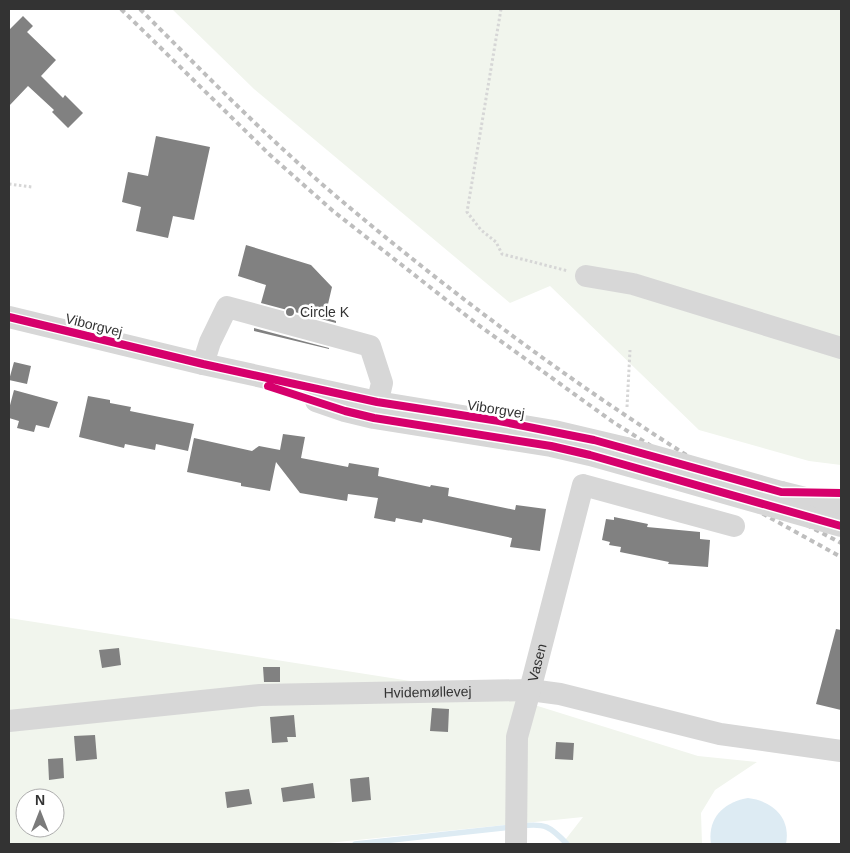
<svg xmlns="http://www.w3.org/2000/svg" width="850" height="853" font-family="Helvetica,sans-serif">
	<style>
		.green { fill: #f1f5ed; fill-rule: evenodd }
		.water { fill: #ddebf3 }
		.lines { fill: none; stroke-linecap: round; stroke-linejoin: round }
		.stream { stroke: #ddebf3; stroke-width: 5.5 }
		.building { fill: #818181 }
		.path { stroke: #d6d6d6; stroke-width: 3; stroke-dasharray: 2.5 2.5; stroke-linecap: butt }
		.minor { stroke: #d7d7d7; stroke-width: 22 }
		.rail { stroke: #bebebe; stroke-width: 4; stroke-dasharray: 5 4; stroke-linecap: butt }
		.minor-bridge { stroke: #d7d7d7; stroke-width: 22 }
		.cycleway-casing { stroke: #fff; stroke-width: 11 }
		.cycleway { stroke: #d6006c; stroke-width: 8 }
		.poi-dot { fill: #7a7a7a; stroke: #fff; stroke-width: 2 }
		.labels { text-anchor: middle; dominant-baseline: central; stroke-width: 5; stroke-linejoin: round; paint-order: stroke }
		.poi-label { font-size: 14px; fill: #333; stroke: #fff; text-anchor: start }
		.street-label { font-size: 14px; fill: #333; stroke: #fff }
	</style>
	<rect width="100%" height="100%" fill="#fff"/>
	<path class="green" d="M172,9H841V465L809,461L699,430L550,286L510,303L254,89Z
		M9,618L506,696L698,756L757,762L715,790L701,813L702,844H562L583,817L318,844H9ZM25,798H55V828H25Z"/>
	<path class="water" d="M748,798C773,801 791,818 786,844H711C707,818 724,802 748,798Z"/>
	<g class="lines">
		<path class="stream" d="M521,826C545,823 550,826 567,844
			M355,844L512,827"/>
	</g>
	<path class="building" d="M23,16L33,26L27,32L56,60L41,76L63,98L65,95L83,113L68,128L52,112L54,110L28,86L9,106V30Z
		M156,136L210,147L194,220L173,216L168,238L136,231L141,207L122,202L128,172L148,176Z
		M246,245L311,265L332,287L325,317L336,321V323L261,303L266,285L238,276Z
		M254,328L329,348V349L254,331Z
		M14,362L31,366L27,384L9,380Z
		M14,390L58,402L49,428L36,425L34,432L17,428L19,421L9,418V409Z
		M88,396L110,400V403L131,407L130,411L194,424L188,451L156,444L155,450L125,444L124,448L79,437Z
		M283,434L305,437L301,458L348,467L349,463L379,468L378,476L430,487L431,485L449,488L448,496L515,510L516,505L546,509L540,551L510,547L512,538L423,519L422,523L396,518L395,522L374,518L378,498L348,494L347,501L300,493L276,462L270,491L241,486V483L187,472L194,438L252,451L259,446L280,450Z
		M614,517L648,524L647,527L700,532V539L710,540L708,567L668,564L669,562L620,552L621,547L609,545L610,542L602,540L606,519L614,520Z
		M836,629L841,630V710L816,704Z
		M119,648L121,665L102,668L99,650Z
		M263,667H280V682H264Z
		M432,708L449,709L448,732L430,731Z
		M294,715L296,737H287L288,742L272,743L270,717Z
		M95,735L97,759L76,761L74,736Z
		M556,742L574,743L573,760L555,759Z
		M63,758L64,778L49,780L48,759Z
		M369,777L371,800L352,802L350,779Z
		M313,783L315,798L283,802L281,788Z
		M249,789L252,804L227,808L225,792Z"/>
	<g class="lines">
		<path class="path" d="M501,9L467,212L481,230L496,242L502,254L568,271
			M9,184L32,187
			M627,407L630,350"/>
		<g class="minor">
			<path d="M586,276L633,284L841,348"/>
			<path d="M9,317L203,364L377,402L554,431L626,448"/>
			<path d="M203,364L210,342L227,307L370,346L382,383L374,417"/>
			<path d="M316,401L345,411L374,418L551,446L590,455L672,478"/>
			<path d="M781,492L841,507"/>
			<path id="s1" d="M9,721L260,695L530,690L560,694L720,734L841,751"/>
			<path id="s2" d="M516,844L517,737L530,690L583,485L734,526"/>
		</g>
		<path class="rail" d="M121,9L270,155L333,211L477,324L613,422L729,495L841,557
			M140,9C206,75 271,142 343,202C469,308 603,406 743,490C775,509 809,526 841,543"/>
		<path class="minor-bridge" d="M626,448L781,492
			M672,478L841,526"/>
		<g class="cycleway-casing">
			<path id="cycleway" d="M9,317L203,364L377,402L499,421L594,440L781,492L841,493
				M268,386L345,411L374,418L551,446L590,455L841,526"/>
		</g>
		<use href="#cycleway" class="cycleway"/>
	</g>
	<circle class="poi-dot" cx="290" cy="312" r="5"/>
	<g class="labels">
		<g class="poi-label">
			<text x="300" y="312">Circle K</text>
		</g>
		<g class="street-label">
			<text transform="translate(94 325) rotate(14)">Viborgvej</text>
			<text transform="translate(496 409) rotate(9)">Viborgvej</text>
			<text stroke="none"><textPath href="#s2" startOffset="184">Vasen</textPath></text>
			<text stroke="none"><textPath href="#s1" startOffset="420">Hvidemøllevej</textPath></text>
		</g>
	</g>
	<rect width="850" height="853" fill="none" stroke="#333333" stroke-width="20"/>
	<g transform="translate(40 813)"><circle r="24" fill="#ffffff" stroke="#adadad"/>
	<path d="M0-4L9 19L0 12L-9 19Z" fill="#7a7a7a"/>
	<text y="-8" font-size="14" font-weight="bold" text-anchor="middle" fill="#333333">N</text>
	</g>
</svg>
